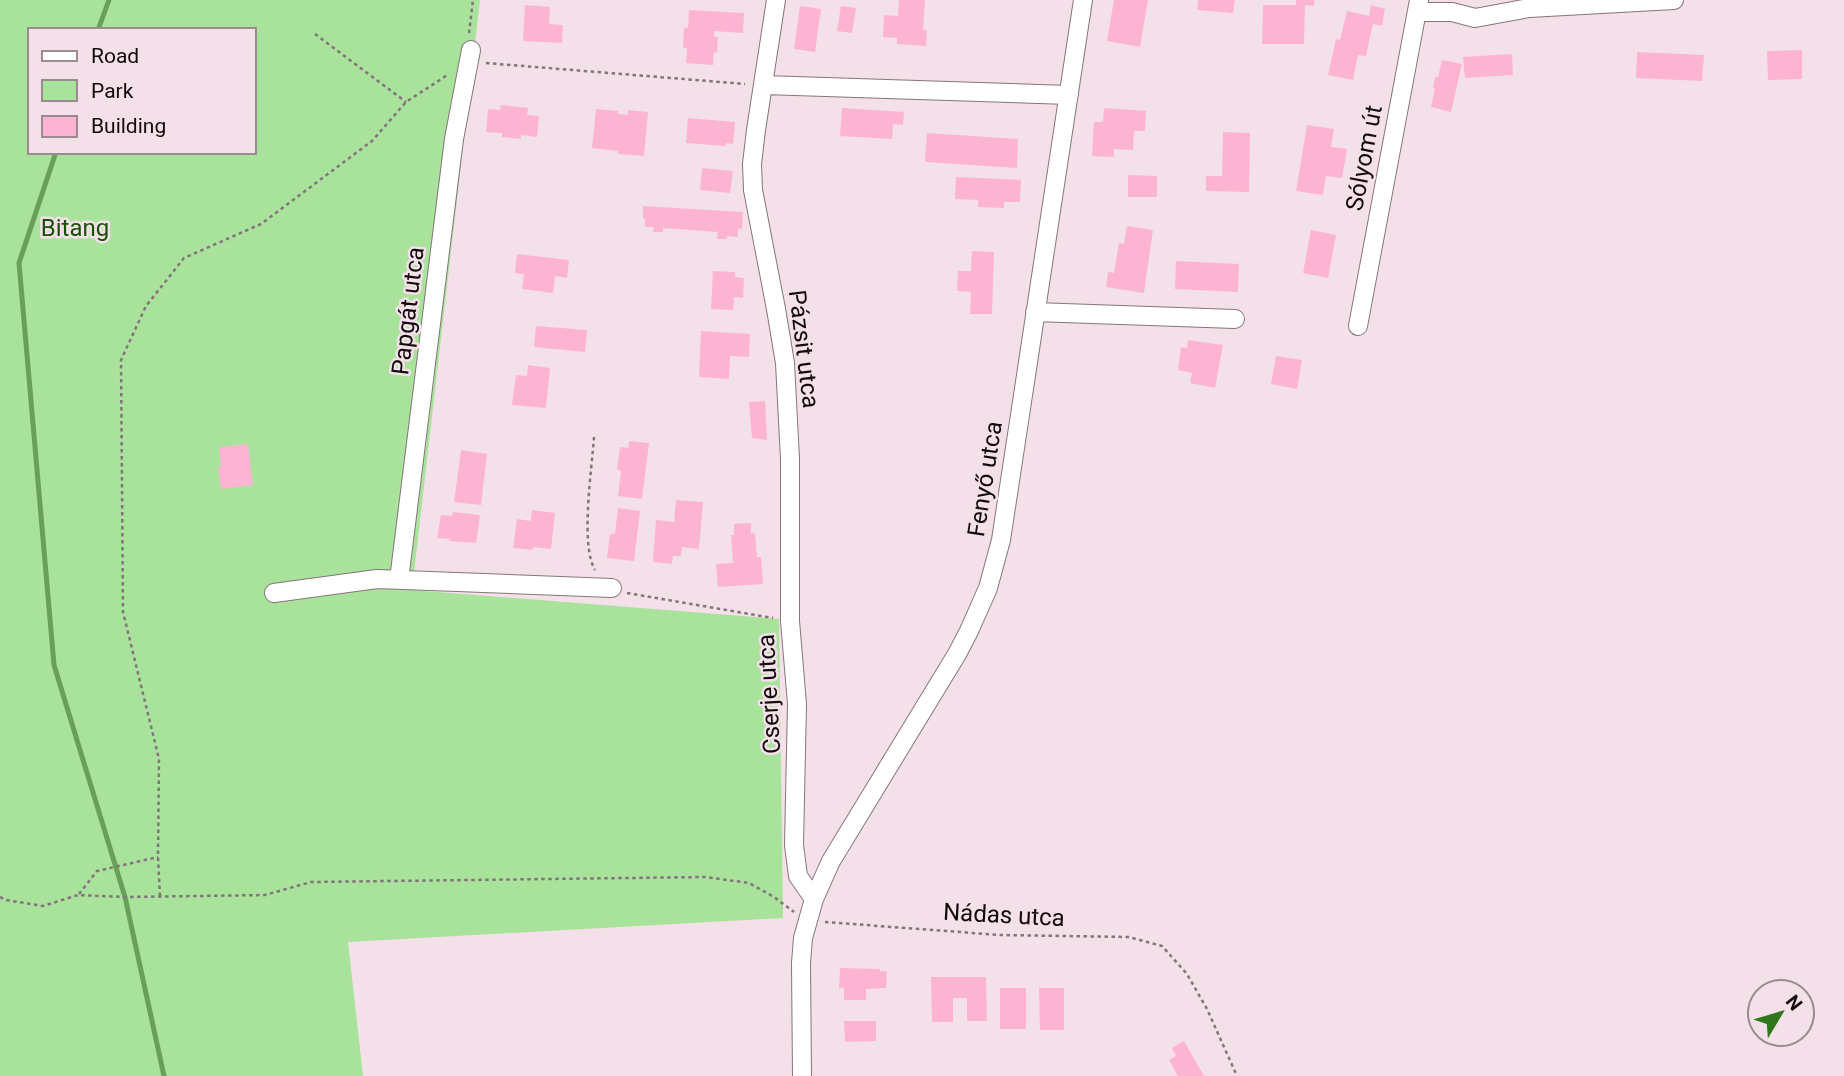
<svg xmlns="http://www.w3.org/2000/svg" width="1844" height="1076" font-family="Roboto,sans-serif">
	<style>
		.green { fill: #a8e29b; fill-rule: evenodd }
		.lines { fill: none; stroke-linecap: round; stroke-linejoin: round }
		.stream { stroke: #68a05a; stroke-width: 5 }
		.building { fill: #fdb4d2 }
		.street-casing { stroke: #86757b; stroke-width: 20 }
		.path { stroke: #82757a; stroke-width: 2.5; stroke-dasharray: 3.5 3.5; stroke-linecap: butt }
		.street { stroke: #fff; stroke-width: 18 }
		.labels { text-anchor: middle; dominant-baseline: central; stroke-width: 5; stroke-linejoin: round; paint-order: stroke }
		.street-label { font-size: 24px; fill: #110b0d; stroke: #f4e0e8 }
		.park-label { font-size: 24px; fill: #185005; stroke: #f4e0e8 }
	</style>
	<rect width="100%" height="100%" fill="#f4e0e8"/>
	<path class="green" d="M0,0H480L412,590L779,619L783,918L348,942L363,1076H0ZM30,30H254V152H30Z"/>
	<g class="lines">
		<path class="stream" d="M98,30L109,0
			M56,152L19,263L54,665L125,897L164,1076"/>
	</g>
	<path class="building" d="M899,0H925L923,30H927L926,46L897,44V38L883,37L884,15L898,16Z
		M1114,0H1148L1140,47L1107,41Z
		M1198,0H1235L1233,13L1197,10Z
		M1296,0H1314V6L1305,5L1304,44H1262L1263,5H1296Z
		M525,5L550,7L549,24L563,25L562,43L523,41Z
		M1371,5L1385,9L1382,26L1373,24L1366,56L1358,55L1353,80L1328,75L1336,39L1340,40L1347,11L1369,16Z
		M800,6L821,9L815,52L794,49Z
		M841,6L856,8L852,33L837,31Z
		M689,10L744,13L743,33L714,31V37H718L717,53L714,52L713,65L686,63L687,48H683L684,28H688Z
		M1802,50V79L1768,80L1767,51Z
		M1637,52L1704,55L1702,81L1636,78Z
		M1512,54L1513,75L1465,78L1463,57Z
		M1442,60L1462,64L1451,112L1431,107L1435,89L1433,88L1435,77H1438Z
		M501,105L528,108L527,115L539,116L537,137L521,135V139L502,137V133L486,132L488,109L500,110Z
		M842,108L904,112L903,125L893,124L892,139L840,136Z
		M1104,108L1146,111L1145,131H1134L1133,150L1114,149V157L1092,156L1094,122H1103Z
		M596,109L618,111V114L628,115V110L648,112L644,156L618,154V151L592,148Z
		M688,118L735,122L733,144L726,143V146L686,143Z
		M1307,125L1334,129L1331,147L1347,149L1342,178L1326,176L1323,195L1296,191Z
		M1223,132L1250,133L1249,192L1206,191V176H1222Z
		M927,133L1018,139L1017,168L925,162Z
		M702,168L733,171L730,193L700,190Z
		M1128,175L1157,176V197H1128Z
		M956,177L1021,180L1020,202H1004V208L978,207V200L955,199Z
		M643,206L743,212L742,229L738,228V237L727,236V239H717L718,232L663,228V232H653L654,227H645V219L643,218Z
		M1127,226L1153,230L1144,293L1106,287L1108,272L1114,273L1119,243L1124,244Z
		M1311,230L1336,235L1328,278L1303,273Z
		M972,251L994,252L992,314H970L971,292L957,291L958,271H971Z
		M517,254L569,260L567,278L555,276L553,293L522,289L524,274L515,273Z
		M1176,261L1239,264L1238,292L1175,289Z
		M713,271L735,272V277L744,278L743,298L734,297L733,310L711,309Z
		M536,326L587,330L585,352L534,347Z
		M701,331L750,334L749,357L730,356L729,379L699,377Z
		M1188,340L1223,345L1215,388L1190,383L1192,373L1178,370L1181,347L1187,348Z
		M1276,356L1302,360L1297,389L1271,384Z
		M528,365L550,368L546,408L512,405L516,375L527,376Z
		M765,401L767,440L752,438L749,402Z
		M629,441L649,443L642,499L618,496L621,471L617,470L620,447L628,448Z
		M248,444L253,485L221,489L218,466H221L219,447Z
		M461,450L487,454L481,505L454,502Z
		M676,500L703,502L699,549L682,547L681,556H673L672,564L653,562L656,520L674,522Z
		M618,508L640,511L634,561L607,558L610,534H615Z
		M532,510L555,513L551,549L533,547V550L513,548L517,519L531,521Z
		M453,512L480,515L476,543L449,541L450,539L437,538L441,515L452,516Z
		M751,523V534L755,533L757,557H761L763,584L718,587L716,564L733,563L731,535H734V524Z
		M840,968L880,969V971H887L886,988L866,989V1000H844V988H839Z
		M931,977H986L987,1021H967V998H953V1022H932Z
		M1000,988H1026V1029H1000Z
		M1039,988H1064V1030H1040Z
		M844,1021H876V1041L845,1042Z
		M1184,1041L1204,1076H1178L1169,1060L1176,1056L1172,1048Z"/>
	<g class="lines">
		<g class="street-casing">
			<path id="street" d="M776,0L756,130L752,164L753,190L776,309L785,363L790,459V621L797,704L794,845L798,876L814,899
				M1417,12H1452L1475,18L1529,8L1674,0
				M764,85L1069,95
				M1035,312L1235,319
				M1358,326L1419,0
				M399,580L454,139L471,50
				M274,593L377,579L612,588
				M802,1076L801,963L803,938L814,899L831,861L957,654L969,631L988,588L1001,540L1083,0"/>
		</g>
		<path class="path" d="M469,33L473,0
			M315,34L406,102
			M486,63L745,84
			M594,437C592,468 580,545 595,570
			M627,593L773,618
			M79,894L97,871L158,857
			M160,896L158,857L159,759L123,612L121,360L146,306L184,258L261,224L372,141L406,102L449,74
			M0,897L6,900L43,906L78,895L125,897L265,895L311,882L705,877L749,883L774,897L794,912
			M825,922L1000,935L1129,937L1162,946L1187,974L1207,1009L1237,1076"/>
		<use href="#street" class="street"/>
	</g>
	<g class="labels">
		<g class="street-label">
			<text transform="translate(1364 158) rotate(-79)">Sólyom út</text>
			<text transform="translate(408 311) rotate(-83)">Papgát utca</text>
			<text transform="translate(804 349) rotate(83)">Pázsit utca</text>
			<text transform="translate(985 479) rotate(-81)">Fenyő utca</text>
			<text transform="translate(769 694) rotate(-93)">Cserje utca</text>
			<text transform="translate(1004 915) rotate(3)">Nádas utca</text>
		</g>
		<g class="park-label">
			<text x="75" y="228">Bitang</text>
		</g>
	</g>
	<rect x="28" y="28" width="228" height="126" fill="#f4e0e8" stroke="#998b90" stroke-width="2"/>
	<rect x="42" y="51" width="35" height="10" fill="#ffffff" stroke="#998b90" stroke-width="2"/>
	<text x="91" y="63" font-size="21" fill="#110b0d">Road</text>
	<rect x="42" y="80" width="35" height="21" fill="#a8e29b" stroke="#998b90" stroke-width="2"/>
	<text x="91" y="98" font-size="21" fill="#110b0d">Park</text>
	<rect x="42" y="116" width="35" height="21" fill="#fdb4d2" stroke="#998b90" stroke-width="2"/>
	<text x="91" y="133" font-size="21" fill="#110b0d">Building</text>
	<g transform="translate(1781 1013) rotate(52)"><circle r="33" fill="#f4e0e8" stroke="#998b90" stroke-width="2"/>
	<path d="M0-5L12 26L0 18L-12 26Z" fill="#2f771a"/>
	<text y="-10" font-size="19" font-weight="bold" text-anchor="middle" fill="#110b0d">N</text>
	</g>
</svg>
